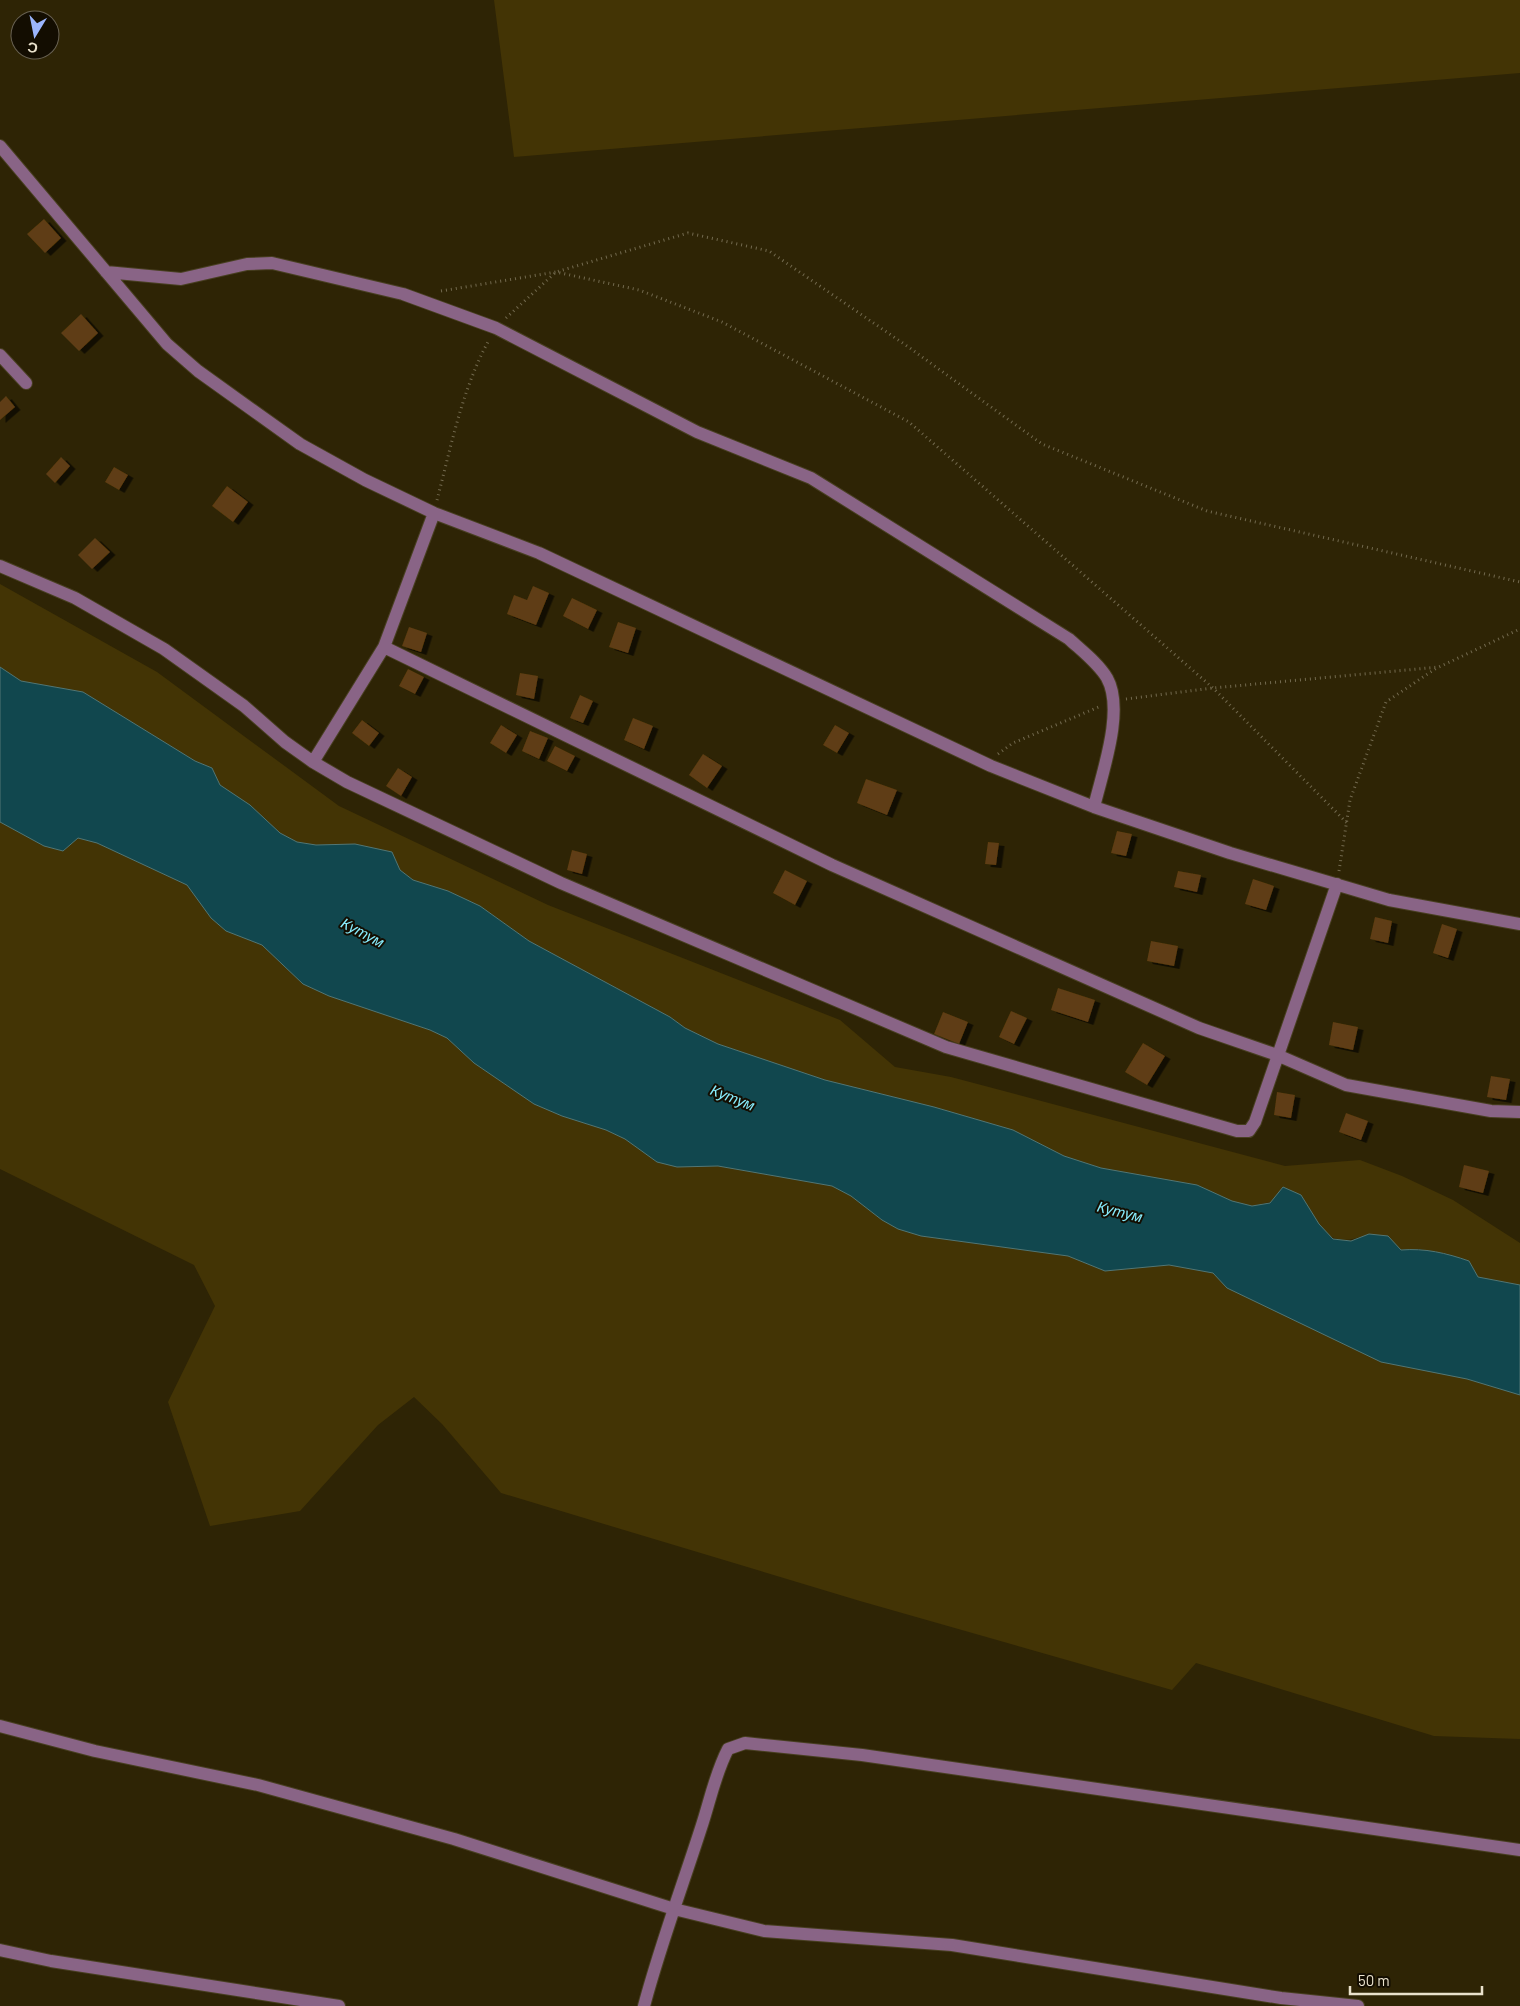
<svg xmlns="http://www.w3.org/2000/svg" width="1520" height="2006" font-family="Barlow,sans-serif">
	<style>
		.green { fill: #433405 }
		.water { fill: #11474e; stroke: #527674 }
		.building { fill: #5e3d12; filter: url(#shadow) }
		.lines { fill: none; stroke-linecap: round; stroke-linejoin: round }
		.minor-casing { stroke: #483f21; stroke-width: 14 }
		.path { stroke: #736a4f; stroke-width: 3; stroke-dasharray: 1 4; stroke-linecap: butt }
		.minor { stroke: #896486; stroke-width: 12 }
		.labels { text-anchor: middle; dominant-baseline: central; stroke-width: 4; stroke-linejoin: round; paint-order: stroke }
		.water-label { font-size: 15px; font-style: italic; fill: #88edfd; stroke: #130d01 }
	</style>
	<defs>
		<filter id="shadow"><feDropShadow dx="5.5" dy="3" stdDeviation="0" flood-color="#0009"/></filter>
	</defs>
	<rect width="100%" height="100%" fill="#2e2405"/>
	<path class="green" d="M494,0H1520V73L514,157Z
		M0,584L157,672L339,806L548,905L840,1020L895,1067L951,1077L1285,1166L1360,1160L1402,1176L1453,1200L1520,1243V1285L1478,1277L1469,1261L1448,1254L1419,1249L1401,1250L1369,1234C1326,1251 1321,1228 1301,1195L1252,1206L1232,1201L1197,1185L1101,1168L1064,1156L1013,1130L934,1107L825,1080L718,1044L685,1028L670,1017L529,941L480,906L448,891L413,880L400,870L392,852L355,844L316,845L297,842L280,833L250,805L220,785L212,768L195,761L83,692L21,681L0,667Z
		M0,822L44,846L63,851L78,838L97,843L187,885L211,918L226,931L262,945L303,984L329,996L430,1030L447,1038L474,1063L534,1104L562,1116L606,1130L625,1139L657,1162L677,1167L718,1166L832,1186L851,1196L882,1220L898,1229L921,1236L1068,1256L1105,1271L1169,1265L1213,1273L1228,1288L1467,1379L1520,1395V1739L1434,1736L1196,1663L1172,1690L860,1601L501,1493L442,1424L414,1397L378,1425L300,1511L210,1526L168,1402L215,1306L194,1265L0,1169Z"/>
	<path class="water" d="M0,667L21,681L83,692L195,761L212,768L220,785L250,805L280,833L297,842L316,845L355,844L392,852L400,870L413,880L448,891L480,906L529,941L670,1017L685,1028L718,1044L825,1080L934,1107L1013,1130L1064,1156L1101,1168L1197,1185L1232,1201L1252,1206L1270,1203L1283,1187L1301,1195L1319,1224L1333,1239L1351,1241L1369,1234L1388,1236L1401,1250C1425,1248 1446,1253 1469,1261L1478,1277L1520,1285V1395L1467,1379L1381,1362L1227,1288L1213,1273L1169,1265L1105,1271L1068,1256L921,1236L898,1229L882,1220L851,1196L832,1186L718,1166L677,1167L657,1162L625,1139L606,1130L562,1116L534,1104L474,1063L447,1038L430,1030L329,996L303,984L262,945L226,931L211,918L187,885L97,843L78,838L63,851L44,846L0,822Z"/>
	<path class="building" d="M44,219L61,238L45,253L27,234Z
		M81,314L98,333L79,351L61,333Z
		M6,396L15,407L0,420V402Z
		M61,457L70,466L55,483L46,474Z
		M114,467L128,475L119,490L105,482Z
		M227,486L248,502L233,522L212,506Z
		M95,538L110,552L92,569L78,555Z
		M533,586L549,593L536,625L507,614L514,595L527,600Z
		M572,598L597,610L588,629L563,616Z
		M618,622L636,628L628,653L609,647Z
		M409,627L427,633L421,652L402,646Z
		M408,669L424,677L415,694L399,686Z
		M520,673L538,676L534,699L516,695Z
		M580,695L593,701L583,723L570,718Z
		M633,718L653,726L644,749L624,740Z
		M362,720L379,733L369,746L352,733Z
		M501,725L517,735L506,753L490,743Z
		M835,725L849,733L837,753L823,745Z
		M530,731L548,738L539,759L522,751Z
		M555,746L575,756L567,771L547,761Z
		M703,754L722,766L707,788L689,775Z
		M398,768L412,777L401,796L386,786Z
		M866,779L897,790L887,815L857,803Z
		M1117,831L1132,834L1126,856L1111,853Z
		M988,842L999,843L996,865L985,864Z
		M572,850L587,854L582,874L567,870Z
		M785,870L807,881L795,905L773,893Z
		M1178,871L1201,875L1197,892L1174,887Z
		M1253,879L1274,886L1266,910L1245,904Z
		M1375,917L1392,921L1388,943L1370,939Z
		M1442,924L1457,929L1448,958L1433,953Z
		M1151,941L1178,946L1174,966L1147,961Z
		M1058,988L1095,1000L1088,1022L1051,1010Z
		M1011,1011L1027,1018L1014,1044L999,1037Z
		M943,1012L968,1022L959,1044L934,1034Z
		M1333,1022L1358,1027L1353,1050L1329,1045Z
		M1143,1043L1165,1056L1147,1085L1125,1072Z
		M1491,1076L1510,1079L1506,1100L1487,1097Z
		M1277,1092L1295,1095L1291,1118L1274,1115Z
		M1346,1113L1368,1121L1361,1140L1339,1132Z
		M1464,1165L1489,1171L1483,1193L1459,1187Z"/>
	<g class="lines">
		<g class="minor-casing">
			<path id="minor" d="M0,146L167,344L198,371L300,444L365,480L434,513L539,553L991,766L1094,807L1230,853L1389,900L1520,924
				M106,272L181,279L247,264L272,263L403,294L496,328L697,432L811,478L1069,639C1082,651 1098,663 1107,678C1125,710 1102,773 1094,807
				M0,355L26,383
				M0,566L75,598L164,649L244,706L285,742L313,762L347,782L561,883L946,1047L1237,1131H1249L1255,1122L1337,884
				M384,647L832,865L1199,1028L1277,1055L1346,1085L1491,1111L1520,1112
				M313,762L384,647L434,513
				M0,1726L95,1751L258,1785L454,1839L674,1909L764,1931L952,1945L1281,1998L1358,2006
				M0,1950L51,1961L339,2006
				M644,2006C660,1946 682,1887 701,1828C710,1801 715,1774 728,1749L745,1743L862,1755L1520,1850"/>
		</g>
		<path class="path" d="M441,291L556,272L639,290L722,322L909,422L1213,688L1347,823
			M506,318L556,272L688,233L769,251L907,346L1042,444L1207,511L1520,582
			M437,500C451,447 462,389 489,340
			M1126,699L1213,688L1439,667L1520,629
			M998,754L1013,743L1101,706
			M1339,871L1350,800L1386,702L1438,667"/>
		<use href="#minor" class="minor"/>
	</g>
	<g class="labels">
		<g class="water-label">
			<text transform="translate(363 932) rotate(28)">Кутум</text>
			<text transform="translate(733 1097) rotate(22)">Кутум</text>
			<text transform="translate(1120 1211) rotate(14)">Кутум</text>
		</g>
	</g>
	<g transform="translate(35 35) rotate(190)"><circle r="24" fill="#130d01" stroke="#696253"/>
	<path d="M0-4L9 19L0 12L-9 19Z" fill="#9bb5fd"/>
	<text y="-8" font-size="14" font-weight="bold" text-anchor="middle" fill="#eae2cd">С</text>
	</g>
	<path d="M1350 1986v8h132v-8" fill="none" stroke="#eae2cd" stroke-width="2.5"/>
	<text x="1358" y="1986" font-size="15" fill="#eae2cd" stroke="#130d01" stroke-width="4" paint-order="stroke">50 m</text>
</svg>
